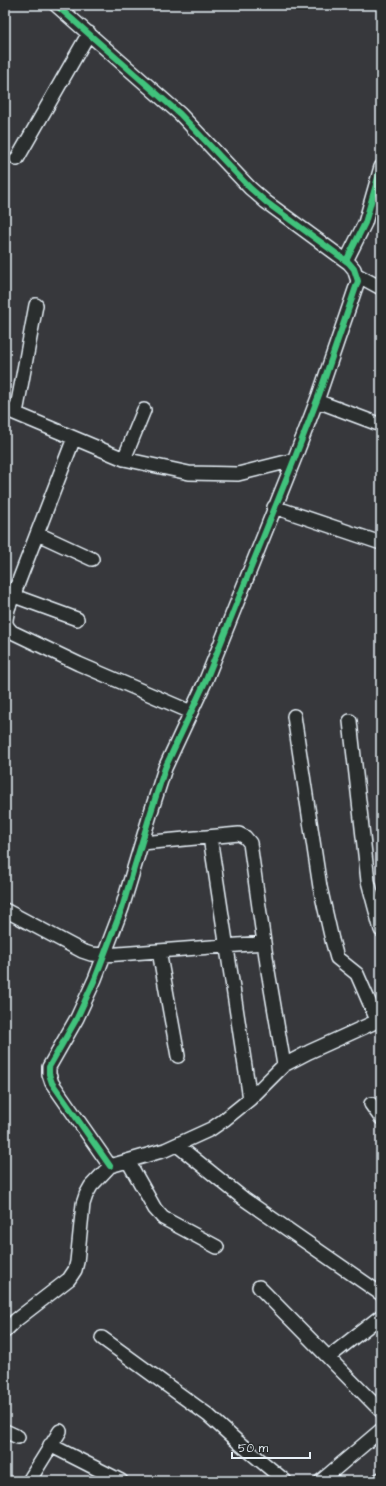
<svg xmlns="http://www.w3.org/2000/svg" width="386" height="1486" font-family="'Architects Daughter',sans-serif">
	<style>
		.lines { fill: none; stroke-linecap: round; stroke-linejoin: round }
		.minor-casing { stroke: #e8f1f8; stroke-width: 16 }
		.minor { stroke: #2a2d2e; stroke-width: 13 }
		.cycleway-casing { stroke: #2a2d2e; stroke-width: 8 }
		.cycleway { stroke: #40c37c; stroke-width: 6 }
	</style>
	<rect width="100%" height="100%" fill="#37383c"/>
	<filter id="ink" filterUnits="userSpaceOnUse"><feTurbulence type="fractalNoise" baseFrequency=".025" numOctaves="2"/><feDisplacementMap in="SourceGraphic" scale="8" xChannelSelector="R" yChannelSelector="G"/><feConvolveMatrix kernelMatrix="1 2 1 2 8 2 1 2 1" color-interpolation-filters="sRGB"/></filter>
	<g filter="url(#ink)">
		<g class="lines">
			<g class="minor-casing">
				<path id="minor" d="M56,5L180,114L250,188L266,202L349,263L354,269L358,281L319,395L294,460L206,680L165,768L150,815L122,908L95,979L77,1018L49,1067V1074L52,1083L110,1166
					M17,159L89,33
					M346,261L365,223L381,167
					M357,275L381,288
					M317,401L381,425
					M5,409L124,459L189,473L238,474L294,460
					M16,413L36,305
					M74,438L8,609C6,620 3,624 12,632L79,664L191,712
					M124,459L144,410
					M274,507L381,543
					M38,534L92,559
					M14,596L77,619
					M294,716L320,887L332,940L337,958L357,974L377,1020
					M350,721L368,881L381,930
					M210,837L250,1099
					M142,843L239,834L245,837L250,843L268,971L284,1065
					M5,910L82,951L91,954L105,955L264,943
					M159,951L178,1056
					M371,1104L381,1118
					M177,1145L244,1199L381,1294
					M128,1161L155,1209L163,1218L217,1247
					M259,1287L381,1411
					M5,1331L16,1320L69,1279L75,1270L77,1262L83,1204L86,1195L91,1186L110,1166L165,1150L211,1129L224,1120L250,1099L284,1065L309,1052L373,1023L381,1018
					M102,1338L208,1415L238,1442L285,1481
					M329,1357L381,1316
					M5,1431L18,1437
					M50,1445L121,1481
					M29,1481L60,1431
					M321,1481L381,1430
					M378,1481L381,1479"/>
			</g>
			<use href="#minor" class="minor"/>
			<g class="cycleway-casing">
				<path id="cycleway" d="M56,5L180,114L250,188L266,202L349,263L354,269L358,281L319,395L294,460L206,680L165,768L150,815L122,908L95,979L77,1018L49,1067V1074L52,1083L110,1166
					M346,261L365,223L381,167"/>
			</g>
			<use href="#cycleway" class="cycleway"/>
		</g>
	</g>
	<rect width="386" height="1486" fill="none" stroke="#2a2d2e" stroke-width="20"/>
	<rect x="10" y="10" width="366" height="1466" fill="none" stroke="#e8f1f8" stroke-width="1.5" filter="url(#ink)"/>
	<path d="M232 1452v6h78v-6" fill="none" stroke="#e8f1f8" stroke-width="2"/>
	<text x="238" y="1452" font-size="12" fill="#e8f1f8" stroke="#2a2d2e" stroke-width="3" paint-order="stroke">50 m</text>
</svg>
